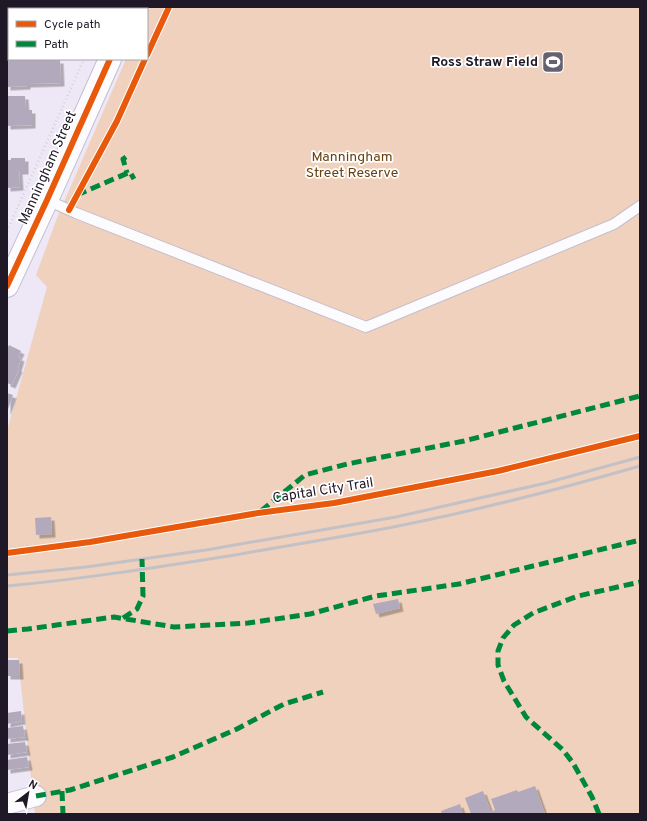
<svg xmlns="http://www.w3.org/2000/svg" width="647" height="821" font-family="Overpass,sans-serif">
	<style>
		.green { fill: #efd1bd }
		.building { fill: #b3a9bd; filter: url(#shadow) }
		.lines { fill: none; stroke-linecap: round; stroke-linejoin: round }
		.service-casing { stroke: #c5becd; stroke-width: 12 }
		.minor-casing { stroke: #c5becd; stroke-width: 22 }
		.tertiary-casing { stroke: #c5becd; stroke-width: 24 }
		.path { stroke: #d5d3d8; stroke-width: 2.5; stroke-dasharray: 1 3; stroke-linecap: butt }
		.service { stroke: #fcfbfe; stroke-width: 10 }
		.minor { stroke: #fcfbfe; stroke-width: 20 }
		.tertiary { stroke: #fcfbfe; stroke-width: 22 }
		.rail { stroke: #c3c1c6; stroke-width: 3 }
		.quiet { stroke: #00873e; stroke-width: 5; stroke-dasharray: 10 5; stroke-linecap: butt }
		.cycleway-casing { stroke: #fff; stroke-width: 8 }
		.cycleway { stroke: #e8590c; stroke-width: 6 }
		.labels { text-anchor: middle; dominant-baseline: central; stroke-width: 3.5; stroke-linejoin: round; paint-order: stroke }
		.poi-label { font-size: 14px; font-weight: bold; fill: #1f1827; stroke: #fff; text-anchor: end }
		.park-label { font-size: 14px; fill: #69410e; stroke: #fff }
		.street-label { font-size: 14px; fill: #1f1827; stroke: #fff }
	</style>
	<defs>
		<filter id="shadow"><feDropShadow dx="3.5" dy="3.5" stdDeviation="0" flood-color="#0004"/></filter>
	</defs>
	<rect width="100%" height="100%" fill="#eee7f6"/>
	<path class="green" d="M149,7H640V814H35L18,658H7V431L47,287L36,275L57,218L126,59H147V11Z"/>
	<path class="building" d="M56,7H92V9H56Z
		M7,59H26V60H60L61,83L27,84V86L7,87Z
		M7,96H25L26,110H32V125L7,126Z
		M11,158H25V171H19L20,187L7,188V160H11Z
		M9,345L21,351L18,357L21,358L18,368L19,369L12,385L7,383V349Z
		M7,393L13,395L7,412Z
		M51,517L52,534L36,535L35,518Z
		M398,599L400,608L376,614L373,604Z
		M7,660H19L20,676H7Z
		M21,711L22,721L7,724V713Z
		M23,726L25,737L7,739V728Z
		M25,742L27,752L7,755V744Z
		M27,757L29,767L7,770V760Z
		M535,786L545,814H471L465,798L483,791L491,812L495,810L491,799L517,790L518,792Z
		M460,804L463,814H442L441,811Z"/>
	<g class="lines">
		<g class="service-casing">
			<path id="service" d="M7,50H9
				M47,200L76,213L366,327L614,224L640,206"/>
		</g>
		<g class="minor-casing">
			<path id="minor" d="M7,804L36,796"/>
		</g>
		<g class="tertiary-casing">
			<path id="tertiary" d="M132,9L133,7
				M7,286L47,200L110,59"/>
		</g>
		<path class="path" d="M7,231L84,59
			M7,546L27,545L51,547"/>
		<use href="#service" class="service"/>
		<use href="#minor" class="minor"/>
		<use href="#tertiary" class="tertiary"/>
		<path class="rail" d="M7,575L86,567L206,550L396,517L546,483L640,457
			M7,586C83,579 159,567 235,555C289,545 344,537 398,526C479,510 560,489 640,466"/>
		<path class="quiet" d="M126,157L123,159L127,173
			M77,195L130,172L134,179
			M261,511L305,475L347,464L464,441L640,396
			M123,618L137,609L143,596L142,559
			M7,631L28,629L114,617L174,627L248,623L310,614L376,596L459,584L640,540
			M62,791L63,814
			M36,796L70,790L173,757L237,729L284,704L323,692
			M599,814L592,797L573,763L563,750L526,717L504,681L498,665V651L503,638L514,625L533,613L578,596L640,582"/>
		<g class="cycleway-casing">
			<path id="cycleway" d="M147,55L169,7
				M69,210L117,121L145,59
				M7,286L47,200L110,59
				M7,553L90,542L258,513L334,503L498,471L640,436"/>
		</g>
		<use href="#cycleway" class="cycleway"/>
	</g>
	<defs>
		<g id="stadium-square" transform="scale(1.15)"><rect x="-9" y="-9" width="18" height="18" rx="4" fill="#67606f" stroke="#fff"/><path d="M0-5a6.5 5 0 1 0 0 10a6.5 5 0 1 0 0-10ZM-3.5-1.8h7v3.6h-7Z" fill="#fff"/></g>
	</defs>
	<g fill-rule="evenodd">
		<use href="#stadium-square" x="553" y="62"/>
	</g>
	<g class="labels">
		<g class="poi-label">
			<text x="538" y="62">Ross Straw Field</text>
		</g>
		<g class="park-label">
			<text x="352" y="157">Manningham<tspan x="352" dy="16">Street Reserve</tspan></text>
		</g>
		<g class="street-label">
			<text transform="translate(48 168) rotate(-66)">Manningham Street</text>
			<text transform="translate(323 491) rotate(-9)">Capital City Trail</text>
		</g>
	</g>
	<rect width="647" height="821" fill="none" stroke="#1f1827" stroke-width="16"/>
	<rect x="8" y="8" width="140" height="52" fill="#ffffff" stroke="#a5a3a9"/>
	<rect x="16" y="21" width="20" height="6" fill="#e8590c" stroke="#a5a3a9"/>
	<text x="44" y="28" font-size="12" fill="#1f1827">Cycle path</text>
	<rect x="16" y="41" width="20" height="6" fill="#00873e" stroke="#a5a3a9"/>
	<text x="44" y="48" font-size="12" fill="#1f1827">Path</text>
	<g transform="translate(28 793) rotate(31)" stroke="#ffffff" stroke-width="3" paint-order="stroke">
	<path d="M0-3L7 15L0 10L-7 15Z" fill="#1f1827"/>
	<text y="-6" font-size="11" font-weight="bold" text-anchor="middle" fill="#1f1827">N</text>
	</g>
</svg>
